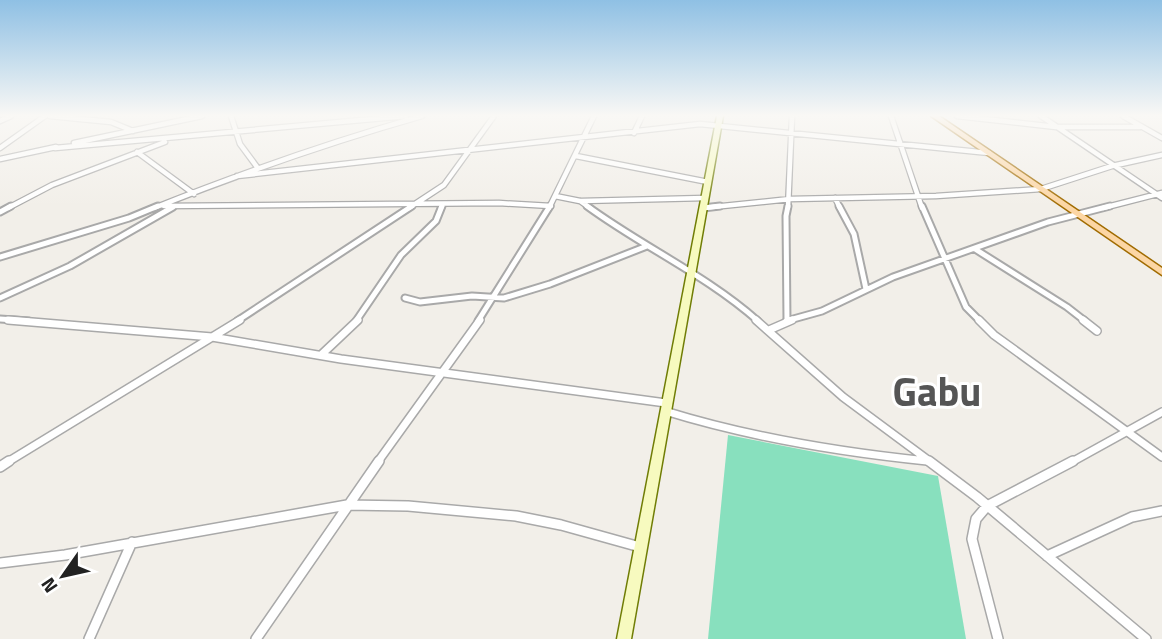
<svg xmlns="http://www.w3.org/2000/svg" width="1162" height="639" font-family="'Titillium Web',sans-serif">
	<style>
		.pitch { fill: #88e0be }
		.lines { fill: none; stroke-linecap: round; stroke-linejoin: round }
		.minor-far3-casing { stroke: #a9a9a9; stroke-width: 7 }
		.minor-far2-casing { stroke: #a9a9a9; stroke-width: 9 }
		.minor-far1-casing { stroke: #a9a9a9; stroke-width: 10 }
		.minor-casing { stroke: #a9a9a9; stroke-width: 12 }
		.secondary-casing { stroke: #707d05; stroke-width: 3 }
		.primary-casing { stroke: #a06b00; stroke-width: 3 }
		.minor-far3 { stroke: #fff; stroke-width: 4.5 }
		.minor-far2 { stroke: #fff; stroke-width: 5 }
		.minor-far1 { stroke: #fff; stroke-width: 7 }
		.minor { stroke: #fff; stroke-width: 9 }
		.secondary { fill: #f7fabf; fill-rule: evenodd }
		.primary { fill: #fcd6a4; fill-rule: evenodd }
		.labels { text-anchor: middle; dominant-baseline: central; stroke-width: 6; stroke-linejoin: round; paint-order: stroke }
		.town-label { font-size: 40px; font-weight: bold; fill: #555; stroke: #fff }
	</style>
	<rect width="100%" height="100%" fill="#f2efe9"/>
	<path class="pitch" d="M728,435L938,476L966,639H708Z"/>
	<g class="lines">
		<g class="minor-far3-casing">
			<path id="minor-far3" d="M50,116L111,122L133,131
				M231,116L240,144L257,167
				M891,116L922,208
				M957,116L1056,127H1140
				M1041,116L1162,198
				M1123,116L1162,138
				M0,121L11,116
				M634,133L642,116
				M74,143L202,116
				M0,148L45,116
				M55,148L406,116
				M137,152L194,194
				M576,156L708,182
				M0,159L56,147
				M237,176L700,124L989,153
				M555,196L580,201L590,208
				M835,198L840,208
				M581,201L705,198
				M164,206L499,203L551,206
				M8,208L52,185L165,142
				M154,208C242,173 330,142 422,116
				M409,208L444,185L494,116
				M441,208L443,204
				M549,208L594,116
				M703,208L790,199L936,196L1041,189L1112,166L1162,155
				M788,208L792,116
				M1103,208L1162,193"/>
		</g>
		<g class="minor-far2-casing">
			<path id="minor-far2" d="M587,206C643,247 706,275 758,321
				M839,206L854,234L866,289
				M922,206L966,307L980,321
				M703,208L720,206
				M0,212L11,206
				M975,249L1067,307L1085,321
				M0,257L129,218L158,206
				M0,298L70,266L173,207
				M405,298L420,302L472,296L504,298L550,284L647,246
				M0,319L29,321
				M237,321L412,206
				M356,321L401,255L436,221L442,206
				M478,321L550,206
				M786,321L822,311L893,277L1048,222L1110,206
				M787,321L786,216L788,206"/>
		</g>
		<g class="minor-far1-casing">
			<path id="minor-far1" d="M8,320L212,337L341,359L666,403
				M756,320L843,397L932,463
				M979,320L994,335L1162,457
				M1083,320L1097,331
				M769,330L792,320
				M321,355L358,320
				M665,411C749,437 839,452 927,461
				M6,463L240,320
				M377,463L480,320
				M1070,463L1162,412"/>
		</g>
		<g class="minor-casing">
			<path id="minor" d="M929,461L977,497L1146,639
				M0,467L9,461
				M1047,556L1132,517L1162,511
				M0,563L65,555L347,505L408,506L516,516L561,525L640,547
				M89,639L132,542
				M256,639L379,461
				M998,639L972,539L976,519L987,506L1073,461"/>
		</g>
		<g class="secondary-casing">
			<path id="secondary" d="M717,116H723L631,639H617Z"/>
		</g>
		<g class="primary-casing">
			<path id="primary" d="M931,116H939L1162,268V275Z"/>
		</g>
		<use href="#minor-far3" class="minor-far3"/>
		<use href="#minor-far2" class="minor-far2"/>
		<use href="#minor-far1" class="minor-far1"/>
		<use href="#minor" class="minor"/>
		<use href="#secondary" class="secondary"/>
		<use href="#primary" class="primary"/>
	</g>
	<linearGradient id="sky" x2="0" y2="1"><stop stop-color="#8fc0e4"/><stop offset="0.56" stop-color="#f9f8f5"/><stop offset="1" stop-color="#f9f8f5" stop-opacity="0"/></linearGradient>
	<rect width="1162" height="206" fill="url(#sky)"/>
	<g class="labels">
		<g class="town-label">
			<text x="937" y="391">Gabu</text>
		</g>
	</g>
	<g transform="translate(63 576) rotate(236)" stroke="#ffffff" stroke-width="5" paint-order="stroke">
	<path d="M0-5L12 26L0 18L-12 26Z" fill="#222222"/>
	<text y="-10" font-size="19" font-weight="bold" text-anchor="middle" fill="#222222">N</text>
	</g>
</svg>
